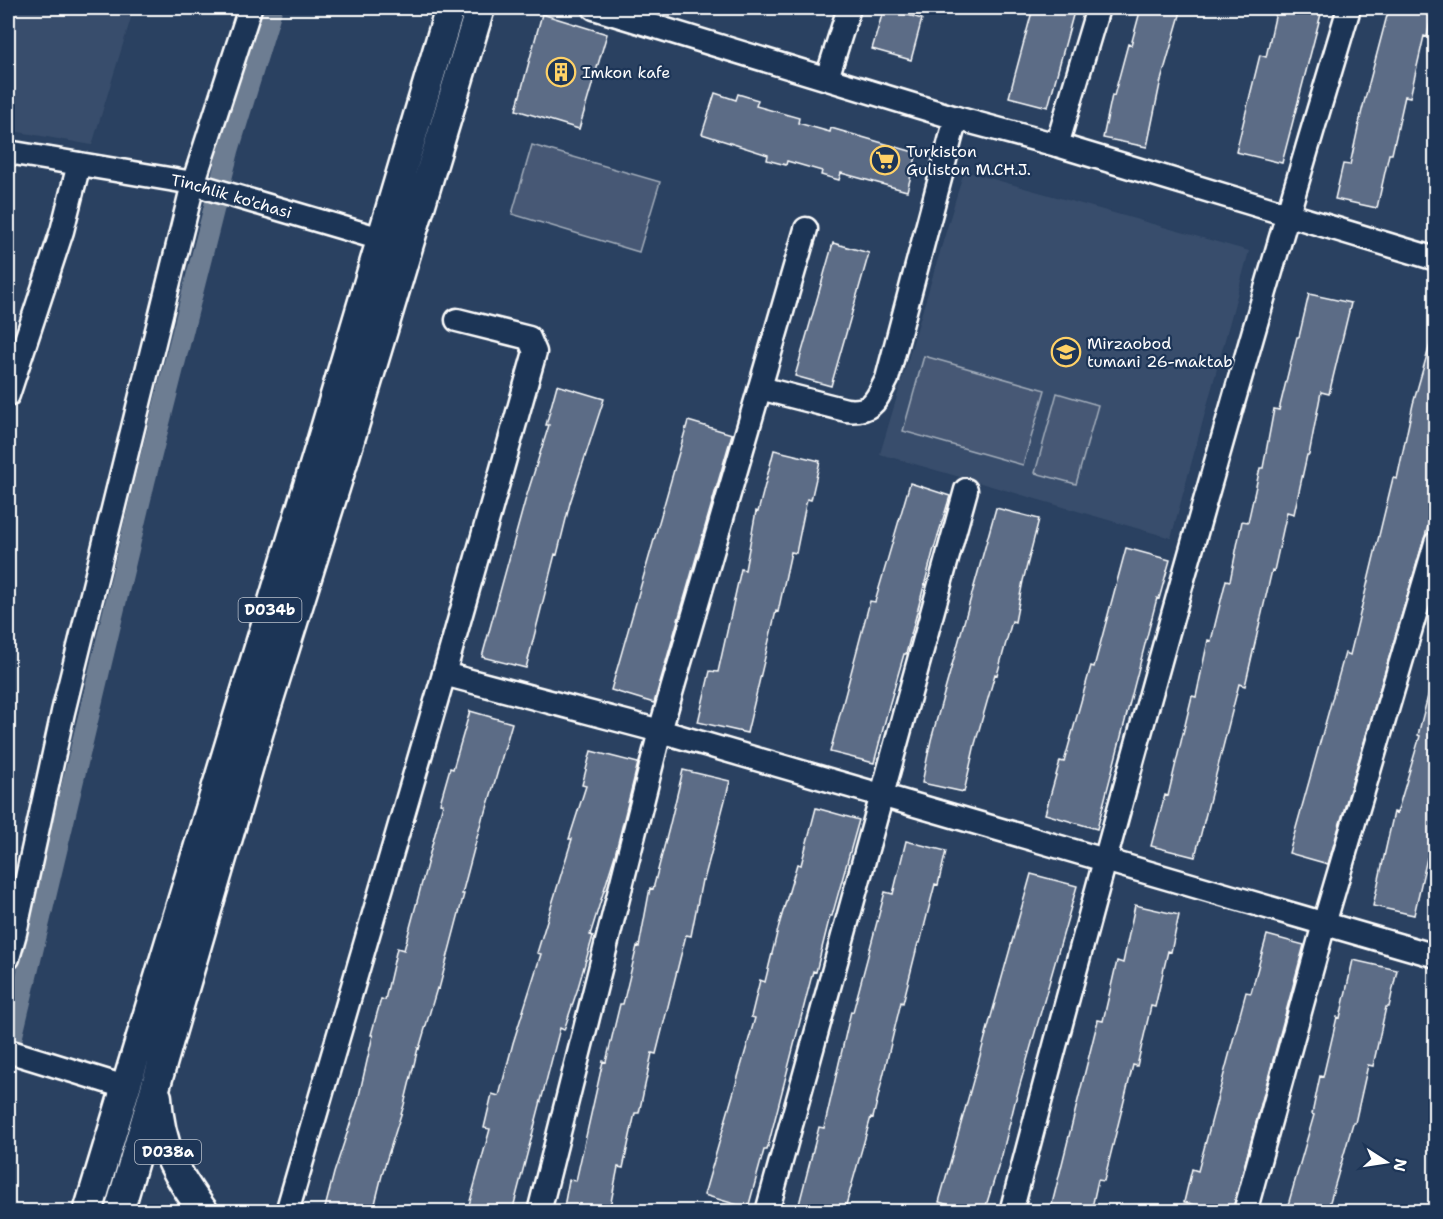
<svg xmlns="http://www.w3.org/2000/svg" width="1443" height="1219" font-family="'Shantell Sans',sans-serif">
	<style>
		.built { fill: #394e6c }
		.green { fill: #465975; stroke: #a2acba; stroke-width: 1.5 }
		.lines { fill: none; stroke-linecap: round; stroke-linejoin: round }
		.canal { stroke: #6d7d92; stroke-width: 21 }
		.building { fill: #5b6c86; stroke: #fff; stroke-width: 1.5 }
		.minor-casing { stroke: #fff; stroke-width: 27 }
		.major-casing { stroke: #fff; stroke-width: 33 }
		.minor { stroke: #1d3557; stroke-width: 22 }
		.major { stroke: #1d3557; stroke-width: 28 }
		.labels { text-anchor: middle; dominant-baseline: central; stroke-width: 4.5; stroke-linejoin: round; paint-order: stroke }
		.shield { fill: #1d3557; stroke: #bbc2cd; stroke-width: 1.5 }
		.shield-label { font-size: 15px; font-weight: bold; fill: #fff }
		.poi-label { font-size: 16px; fill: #fff; stroke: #1d3557; text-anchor: start }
		.street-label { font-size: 16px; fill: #fff; stroke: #1d3557 }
	</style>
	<rect width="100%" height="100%" fill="#2a4161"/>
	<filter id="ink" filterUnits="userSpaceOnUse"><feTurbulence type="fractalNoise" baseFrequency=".0167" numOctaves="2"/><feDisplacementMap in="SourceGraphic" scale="12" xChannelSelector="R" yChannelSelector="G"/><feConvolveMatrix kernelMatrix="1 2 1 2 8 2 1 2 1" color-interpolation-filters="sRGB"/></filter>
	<g filter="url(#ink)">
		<path class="built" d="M8,8H134L92,145L8,130Z
			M964,171L1249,251L1171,538L880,454Z"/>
		<path class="green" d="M532,145L660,182L639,252L512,214Z
			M924,356L1045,390L1023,465L903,431Z
			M1057,393L1098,405L1076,484L1035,473Z"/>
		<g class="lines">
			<path class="canal" d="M8,1054L145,480L229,149L272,8"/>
		</g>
		<path class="building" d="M884,8L922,19L911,60L872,49Z
			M1033,8H1075L1048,107L1009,97Z
			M1141,8H1182L1160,84L1147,147L1103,138L1112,95L1114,96L1128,44L1131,45Z
			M1277,8H1309L1322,10L1282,163L1236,152L1260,55L1266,57Z
			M1389,8H1433L1427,37L1424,36L1410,97L1405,96L1392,154H1389L1377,208L1335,199L1343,164L1350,165L1362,110Z
			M542,14L607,34L579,129L516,110Z
			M715,93L736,100L738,94L758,100L756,106L799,118L798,123L830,132L831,128L917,153L907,191L841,173L839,180L821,175L822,171L787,161L786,165L767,160L768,155L702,134Z
			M833,243L869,253L831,386L795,376Z
			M1309,294L1351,303L1329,394L1321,392L1309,455H1307L1294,514L1287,512L1274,571L1272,570L1245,686L1239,684L1195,857L1151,846L1165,795L1168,796L1192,696L1196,697L1208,640L1211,641L1226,580L1230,581L1242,521L1248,522L1260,468H1263L1274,409L1279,410L1297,337H1299Z
			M1431,341L1436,342V499L1328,864L1289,853L1345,653L1350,655L1393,478L1397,479L1413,404Z
			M557,385L604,399L570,503L557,555L555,554L526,668L482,657L525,501L549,425H546Z
			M688,421L732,434L654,703L611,690Z
			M774,450L820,461L811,500L807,499L796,553L791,552L778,612L776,611L747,733L698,722L710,671L718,672L741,569L745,570L756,511L758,512Z
			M910,483L950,496L933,552L906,654H904L889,706L874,763L830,752L870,601L875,602Z
			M996,508L1039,519L1023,581L1015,622L1012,621L997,675L995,674L975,744L964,792L922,783L931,740Z
			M1126,548L1170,560L1159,599L1157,598L1097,829L1045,814L1060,761L1064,762L1091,666L1094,667Z
			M1430,688L1436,689V829L1429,858H1427L1414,915L1373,906L1394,812L1397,813L1420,736L1418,735Z
			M470,711L512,723L485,815H483L462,894H464L439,989L437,988L419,1049L418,1048L404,1105L383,1171L373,1212H338L325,1208L334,1173L358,1100L373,1035H371L381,999L385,1000L397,948L404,950L443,804L440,803L450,768L453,769Z
			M591,751L638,763L615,855L590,935L593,936L577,991L564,1030L560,1028L512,1212H467L490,1129L484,1128L492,1094L499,1096L513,1043L541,954L537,953L572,839H569L586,786L582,785Z
			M683,770L730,781L704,880H702L691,936L686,935L656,1054L652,1053L639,1113H635L623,1168L618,1167L609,1212H563L569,1180L576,1181L603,1061L606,1062L620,1004H623L637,946L639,947L650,888L653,889L669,828Z
			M816,808L859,820L832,916H830L816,972L813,971L767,1150H764L748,1208L704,1195L755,1018L751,1017L760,980L765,982L779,925L797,864L801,865Z
			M906,841L946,851L938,885L935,884L920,943H918L903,1003L901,1002L873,1118L871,1117L844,1212H797L819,1127L824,1128L851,1011L853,1012L885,892L893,894Z
			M1031,874L1077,886L1015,1102L1002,1155L984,1212H970L939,1202Z
			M1135,905L1179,915L1171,952L1168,951L1155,1007L1151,1006L1137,1066L1133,1065L1104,1181L1098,1180L1091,1212H1050L1098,1020L1103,1021L1117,961L1123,963Z
			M1267,935L1304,945L1232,1212H1223L1184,1202L1192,1169L1198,1171L1246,992L1251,993Z
			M1353,960L1397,970L1389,1007H1386L1373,1066L1368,1065L1355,1123H1353L1327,1212H1286L1314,1115L1312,1114L1320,1076L1323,1077L1337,1017L1340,1018Z"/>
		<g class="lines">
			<g class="minor-casing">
				<g id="minor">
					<path d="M594,8L956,118L1057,145L1436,259"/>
					<path d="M827,78L849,8"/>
					<path d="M1057,145L1098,8"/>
					<path id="s1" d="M8,152L187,182L381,239"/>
					<path d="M760,388L846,410C873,413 876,400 887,379L956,118"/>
					<path d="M8,395L62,231L79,164"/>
					<path d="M444,674L660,731L1436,956"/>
					<path d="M8,958L15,933L63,712L193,184L250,8"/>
					<path d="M8,1051L125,1087"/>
					<path d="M287,1212L444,674L535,352L529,338L457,320"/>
					<path d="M539,1212L660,731L806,229"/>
					<path d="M767,1212L966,490"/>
					<path d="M1011,1212C1117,808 1229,407 1349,8"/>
					<path d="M1245,1212L1324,924L1436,543"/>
				</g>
			</g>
			<g class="major-casing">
				<path id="major" d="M157,1097C160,1146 175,1173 204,1212
					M88,1212L320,446L450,8
					M119,1212L259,731L345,456L480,8"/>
			</g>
			<use href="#minor" class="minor"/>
			<use href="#major" class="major"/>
		</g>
	</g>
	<defs>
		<g id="building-ring" transform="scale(1.5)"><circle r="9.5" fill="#1d3557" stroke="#ffd166" stroke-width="1.5"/><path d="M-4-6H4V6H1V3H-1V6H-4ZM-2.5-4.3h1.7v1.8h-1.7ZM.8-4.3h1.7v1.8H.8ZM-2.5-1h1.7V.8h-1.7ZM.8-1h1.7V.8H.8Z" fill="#ffd166"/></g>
		<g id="supermarket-ring" transform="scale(1.5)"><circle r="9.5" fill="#1d3557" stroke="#ffd166" stroke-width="1.5"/><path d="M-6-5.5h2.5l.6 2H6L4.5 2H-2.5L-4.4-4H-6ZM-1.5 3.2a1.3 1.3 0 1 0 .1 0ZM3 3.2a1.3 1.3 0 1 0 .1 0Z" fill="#ffd166"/></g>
		<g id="school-ring" transform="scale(1.5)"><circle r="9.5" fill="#1d3557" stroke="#ffd166" stroke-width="1.5"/><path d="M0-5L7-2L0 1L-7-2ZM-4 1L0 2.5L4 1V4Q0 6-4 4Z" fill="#ffd166"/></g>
	</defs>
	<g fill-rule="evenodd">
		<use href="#building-ring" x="561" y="72"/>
		<use href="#supermarket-ring" x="885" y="160"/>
		<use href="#school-ring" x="1066" y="352"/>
	</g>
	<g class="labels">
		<g class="shield">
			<rect x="238.5" y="598" width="63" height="24" rx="4.5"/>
			<rect x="135" y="1140" width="66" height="24" rx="4.5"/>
		</g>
		<g class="shield-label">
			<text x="270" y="610">D034b</text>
			<text x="168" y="1152">D038a</text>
		</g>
		<g class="poi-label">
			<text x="582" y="72">Imkon kafe</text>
			<text x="906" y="151">Turkiston<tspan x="906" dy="18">Guliston M.CH.J.</tspan></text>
			<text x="1087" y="343">Mirzaobod<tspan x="1087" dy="18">tumani 26-maktab</tspan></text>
		</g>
		<g class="street-label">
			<text stroke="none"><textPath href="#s1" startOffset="228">Tinchlik ko'chasi</textPath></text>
		</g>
	</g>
	<rect width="1443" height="1219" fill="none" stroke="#1d3557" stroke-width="30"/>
	<rect x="15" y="15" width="1413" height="1189" fill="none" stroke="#fff" stroke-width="2" filter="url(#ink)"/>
	<g transform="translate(1386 1162) rotate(102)" stroke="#1d3557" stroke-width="4.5" paint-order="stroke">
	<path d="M0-4.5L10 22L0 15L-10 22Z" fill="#ffffff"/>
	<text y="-9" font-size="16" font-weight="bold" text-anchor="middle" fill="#ffffff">N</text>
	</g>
</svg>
